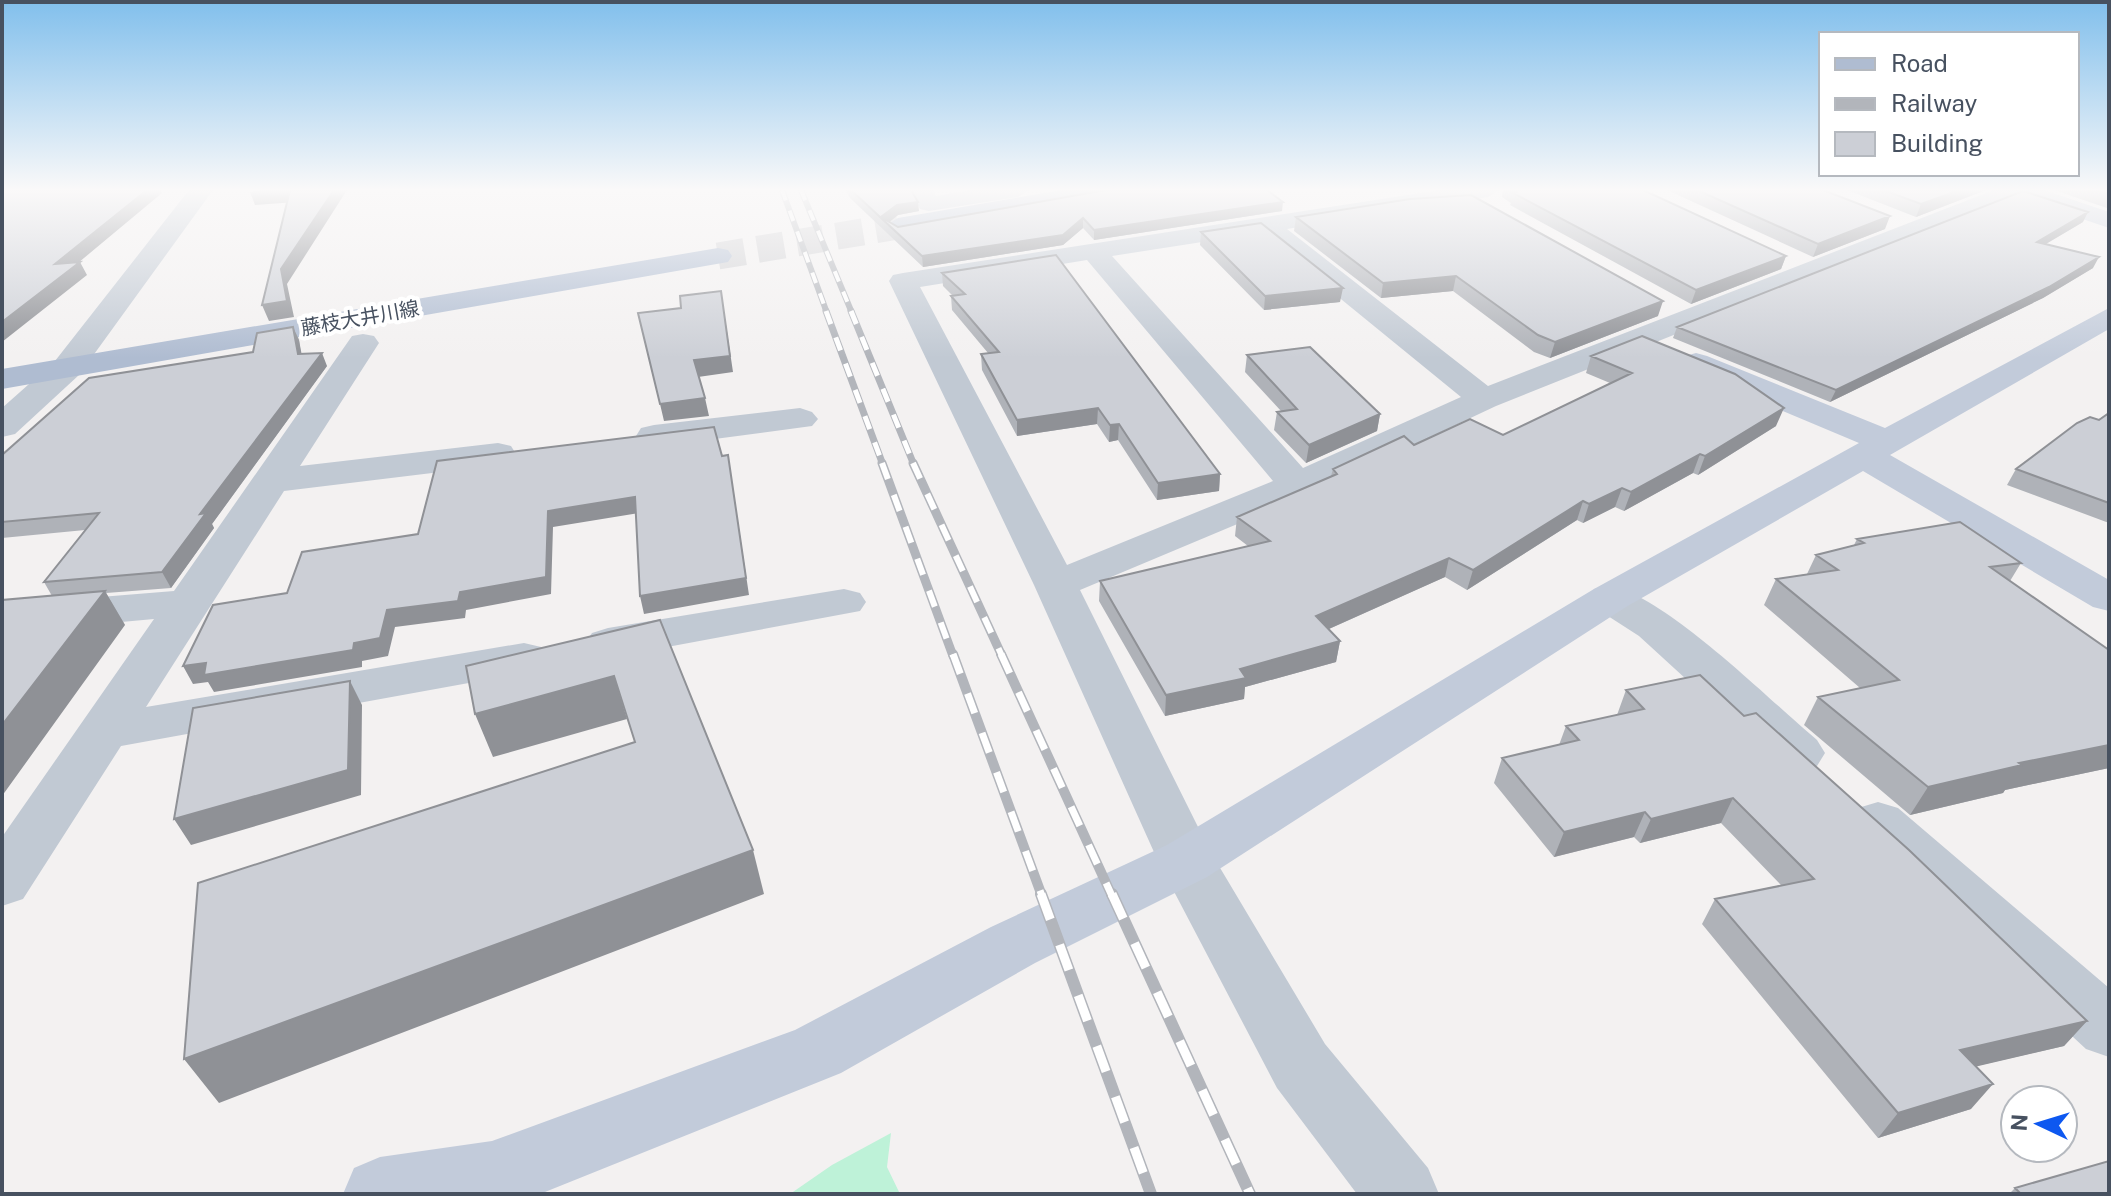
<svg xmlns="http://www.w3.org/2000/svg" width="2111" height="1196" font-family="'Public Sans','Noto Sans JP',sans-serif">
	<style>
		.green { fill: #bef2d8 }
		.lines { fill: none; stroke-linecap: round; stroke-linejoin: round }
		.primary-tunnel { stroke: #d1d1d4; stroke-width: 27; stroke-dasharray: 27 13; stroke-linecap: butt }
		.street { fill: #c1c9d3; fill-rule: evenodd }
		.secondary { fill: #c2cbda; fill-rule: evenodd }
		.primary { fill: #afbcd1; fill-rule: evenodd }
		.rail-far4-casing { stroke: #b2b5bb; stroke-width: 6 }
		.rail-far3-casing { stroke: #b2b5bb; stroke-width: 7 }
		.rail-far2-casing { stroke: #b2b5bb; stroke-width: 9 }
		.rail-far1-casing { stroke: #b2b5bb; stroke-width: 10 }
		.rail-casing { stroke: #b2b5bb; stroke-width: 12 }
		.rail-far4 { stroke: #fff; stroke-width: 4; stroke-dasharray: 11; stroke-linecap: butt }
		.rail-far3 { stroke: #fff; stroke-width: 5; stroke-dasharray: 14; stroke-linecap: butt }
		.rail-far2 { stroke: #fff; stroke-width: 6; stroke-dasharray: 17; stroke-linecap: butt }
		.rail-far1 { stroke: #fff; stroke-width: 7; stroke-dasharray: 21; stroke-linecap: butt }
		.rail { stroke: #fff; stroke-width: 9; stroke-dasharray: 27; stroke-linecap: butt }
		.wall { fill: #afb2b8 }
		.shaded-wall { fill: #8f9196 }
		.building { fill: #cccfd6; stroke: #8f9196; stroke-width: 2 }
		.labels { text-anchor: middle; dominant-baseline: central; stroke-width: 8; stroke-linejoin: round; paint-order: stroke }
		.far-street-label { font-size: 20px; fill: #475160; stroke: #fff }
	</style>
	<rect width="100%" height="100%" fill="#f3f1f1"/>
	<path class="green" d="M891,1133L887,1167L900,1194H790L832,1165Z"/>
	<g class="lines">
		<path class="primary-tunnel" d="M718,256L898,226"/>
		<path class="street" d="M189,190H213L79,375L15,434L2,437V408L55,361Z
			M909,190H933L936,196L971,190H1030L1018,197L929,211L920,209Z
			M1440,190H1500L1488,197L1287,229L1488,386L1994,190H2028L2024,195L1496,406L1311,493L1080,590L1210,851L1325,1044L1428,1168L1439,1194H1357L1277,1088L1158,861L1034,585L889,281L893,275L903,273ZM1260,233L1461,397L1303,468L1112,256ZM1087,260L1273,481L1067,565L920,287Z
			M363,334L374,336L379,343L300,466L498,443L511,446L516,454L511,462L498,465L284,491L146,707L524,643L541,647L547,658L541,669L524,673L121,746L23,899L2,906V837L154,619L2,633V605L174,591L352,336Z
			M800,408L812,412L818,419L812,426L654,447L641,444L636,436L641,428L654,425Z
			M1610,585C1670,600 1767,698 1817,740L1825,753L1817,766L1799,771L1781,766L1639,636L1594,607L1588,598L1594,589Z
			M844,589L860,593L866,602L860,611L608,658L592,653L585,643L592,633L608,628Z
			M1878,802L1898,808L2109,988V1057L2086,1049L1858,838L1850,823L1858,808Z"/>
		<path class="secondary" d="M2008,190H2044L2109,212V228L2012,195Z
			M2109,308V329L1890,455L2109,580V611L2093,607L1863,471L1626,607L1207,877L1035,963L841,1073L540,1194H343L354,1168L380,1157L492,1141L795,1030L991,927L1167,845L1594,589L1859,443L1685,370L1680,363L1685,356L1696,353L1707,356L1885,428Z"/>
		<path class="primary" d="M1062,190H1117L1105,197L898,234L885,226L898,218Z
			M718,248L728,250L732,256L728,262L2,389V369Z"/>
		<g class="rail-far4-casing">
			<path id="rail-far4" d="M782,190L827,313
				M801,190L852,313"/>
		</g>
		<g class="rail-far3-casing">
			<path id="rail-far3" d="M826,311L883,465
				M851,311L914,465"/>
		</g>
		<g class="rail-far2-casing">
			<path id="rail-far2" d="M882,463L953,656
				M913,463L1002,656"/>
		</g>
		<g class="rail-far1-casing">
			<path id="rail-far1" d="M953,654L1042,896
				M1001,654L1112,896"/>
		</g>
		<g class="rail-casing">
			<path id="rail" d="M1041,894L1151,1194
				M1112,894L1250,1194"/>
		</g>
		<use href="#rail-far4" class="rail-far4"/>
		<use href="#rail-far3" class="rail-far3"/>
		<use href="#rail-far2" class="rail-far2"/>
		<use href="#rail-far1" class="rail-far1"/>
		<use href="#rail" class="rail"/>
	</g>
	<path class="wall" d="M846,190H911L919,211L898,215L889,222L898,227L1106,190L1282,211L1094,240L1083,228L1063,245L923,267L850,198Z
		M1503,190H1643L1786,256L1781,269L1691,304L1510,205L1511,203L1502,197Z
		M1667,190H1823L1885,229L1813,257Z
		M1847,190H1986L1916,217Z
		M2054,190H2109V207L2107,208Z
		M1296,217L1658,316L1550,358L1534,352L1453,291L1381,298L1294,231Z
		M2083,222L2046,244L2093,268L2043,298L1830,402L1673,338L1677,327Z
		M1201,232L1340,302L1264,310L1200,245Z
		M942,273L1220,474L1219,491L1157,500L1118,440L1109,442L1097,424L1017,436L982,370L981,354L988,353L952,310L951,296H953L943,286Z
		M293,327L299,340L301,354L327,366L212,524L214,528L171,588L106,593L125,625L52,596L44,582L85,530L2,538V455L253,352Z
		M1247,355L1380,414L1377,431L1306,463L1274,430L1277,412L1281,411L1245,372Z
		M1591,356L1776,426L1698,475L1693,473L1624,511L1615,507L1583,523L1577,520L1467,590L1445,577L1329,629L1340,641L1336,662L1245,687L1244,699L1165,716L1099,601L1100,581L1248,546L1235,536L1237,517L1331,476L1333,469L1414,445L1503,435L1610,383L1586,373Z
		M2109,413V523L2007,485L2016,469Z
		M1857,539L2021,563L2010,581L2109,650V768L2005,790L2003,793L1910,815L1804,725L1818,697L1860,688L1764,605L1776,579L1807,574L1816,555L1854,545Z
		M1626,690L1744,716L2087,1021L2064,1046L1976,1066L1971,1109L1878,1138L1702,924L1715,899L1781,885L1721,823L1640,843L1634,837L1554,857L1494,783L1502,758L1559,745L1566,726L1617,715Z
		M2015,1188L2109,1194H2009Z"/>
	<path class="shaded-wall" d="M147,190H160L162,193L66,273L80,262L87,275L2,342V322L55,264Z
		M268,190H291L296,202L255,205L250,192Z
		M334,190H347L287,284L294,317L269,321L262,305L281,269Z
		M1960,190H1986L1916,217L1921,204Z
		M918,202L919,211L898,215L887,224L881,217L897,205Z
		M1283,202L1282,211L1094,240V230Z
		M2088,212L2083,222L2032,252L2037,242Z
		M1890,216L1885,229L1813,257L1818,244Z
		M1083,218V228L1063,245L923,267L922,256Z
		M1786,256L1781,269L1691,304L1696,290Z
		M2099,257L2093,268L2043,298L1830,402L1836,390Z
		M1456,276L1453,291L1381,298L1383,283Z
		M1343,288L1340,302L1264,310L1265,296Z
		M721,291L733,372L698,377L694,360Z
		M1663,301L1658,316L1550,358L1555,342Z
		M293,327L299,340L304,367L298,354Z
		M322,353L327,366L212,524L214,528L171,588L162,572L200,514Z
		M705,398L709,416L664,421L660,404Z
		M1098,408L1097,424L1017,436V420Z
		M1784,408L1776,426L1698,475L1705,456Z
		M1380,414L1377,431L1306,463L1309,445Z
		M1119,424L1118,440L1109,442L1110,425Z
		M1700,454L1693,473L1624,511L1631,492Z
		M728,455L749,595L644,614L640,596Z
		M1220,474L1219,491L1157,500L1158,483Z
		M1622,488L1615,507L1583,523L1589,504Z
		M635,497L639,513L553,527L551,594L466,610L465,618L395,627L388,656L362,661V667L214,692L208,682L193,684L183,666L354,643L387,610L460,592L548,511Z
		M1583,501L1577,520L1467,590L1473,570Z
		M1449,558L1445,577L1313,636L1316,616Z
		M105,591L125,625L2,796V725Z
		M1340,641L1336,662L1245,687L1244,699L1165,716L1166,695L1240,669Z
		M614,676L627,719L493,757L475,714Z
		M350,681L362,705L361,795L191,845L174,819Z
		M2109,745V768L2005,790L2003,793L1910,815L1928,787L2019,763Z
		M1733,798L1721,823L1640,843L1651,819Z
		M1645,812L1634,837L1554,857L1564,832Z
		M753,850L764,894L219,1103L184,1059Z
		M2087,1021L2064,1046L1940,1075L1960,1050Z
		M1993,1084L1971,1109L1878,1138L1898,1113Z"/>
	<path class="building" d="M2,190H147L55,264L80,262L2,322Z
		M290,190H334L281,269L287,301L262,305Z
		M851,190H911L918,202L897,205L881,217L898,227L1106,190H1267L1283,202L1094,230L1083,218L1063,235L922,256Z
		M1512,190H1643L1786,256L1696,290L1513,193L1516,192Z
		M1697,190H1823L1890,216L1818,244Z
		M1883,190H1960L1921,204Z
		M2096,190H2109V194Z
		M2023,191L2088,212L2037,242L2099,257L2049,287L1836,390L1677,327Z
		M1471,195L1663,301L1555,342L1538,335L1456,276L1383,283L1296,217L1410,199Z
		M1261,223L1343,288L1265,296L1201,232Z
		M1056,255L1220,474L1158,483L1119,424L1110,425L1098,408L1017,420L981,354L999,352L951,296L965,294L942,273Z
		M721,291L730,356L694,360L705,398L660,404L638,313L681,308L680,296Z
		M293,327L298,354L322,353L200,514L206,513L162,572L44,582L99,513L2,522V455L89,378L253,352L257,333Z
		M1642,336L1735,374L1784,408L1705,456L1700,454L1631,492L1622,488L1589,504L1583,501L1473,570L1449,558L1316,616L1340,641L1240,669L1246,678L1166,695L1100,581L1270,541L1237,517L1337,474L1333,469L1404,436L1414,445L1470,419L1503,435L1632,373L1591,356Z
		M1310,347L1380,414L1309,445L1277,412L1297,409L1247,355Z
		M2109,413V503L2016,469L2077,423L2090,417L2099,420Z
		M714,427L722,456L728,455L746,578L640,596L635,497L548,511L546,577L460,592L458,601L387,610L380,638L354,643L353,650L204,675L206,663L183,666L213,605L287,593L302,552L418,534L437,461Z
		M1960,522L2021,563L1990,567L2109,650V745L2019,763L2022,765L1928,787L1818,697L1899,680L1776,579L1838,570L1816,555L1864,543L1857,539Z
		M105,591L2,725V600Z
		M660,620L753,850L184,1059L198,883L635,742L614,676L475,714L466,666Z
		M1700,675L1744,716L1756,713L1909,850L2087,1021L1960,1050L1993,1084L1898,1113L1715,899L1814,879L1733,798L1651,819L1645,812L1564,832L1502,758L1579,740L1566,726L1644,709L1626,690Z
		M350,681L348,770L174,819L193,708Z
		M2109,1161V1194H2021L2015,1188Z"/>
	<linearGradient id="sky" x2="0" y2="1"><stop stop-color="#81bfec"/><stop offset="0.53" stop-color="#faf9f9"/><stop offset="1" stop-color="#faf9f9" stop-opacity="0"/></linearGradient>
	<rect width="2111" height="358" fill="url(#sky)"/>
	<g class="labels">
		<g class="far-street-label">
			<text transform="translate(360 318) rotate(-10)">藤枝大井川線</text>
		</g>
	</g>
	<rect width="2111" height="1196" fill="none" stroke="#475160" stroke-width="8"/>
	<rect x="1819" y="32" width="260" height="144" fill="#ffffff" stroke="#b5b9bf" stroke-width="2"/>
	<rect x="1835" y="58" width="40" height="12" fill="#afbcd1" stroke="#b5b9bf" stroke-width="2"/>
	<text x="1891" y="72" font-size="24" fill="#475160">Road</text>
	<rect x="1835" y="98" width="40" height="12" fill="#b2b5bb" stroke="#b5b9bf" stroke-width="2"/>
	<text x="1891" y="112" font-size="24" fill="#475160">Railway</text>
	<rect x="1835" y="132" width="40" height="24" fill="#cccfd6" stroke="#b5b9bf" stroke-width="2"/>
	<text x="1891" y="152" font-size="24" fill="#475160">Building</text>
	<g transform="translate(2039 1124) rotate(274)"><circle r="38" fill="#ffffff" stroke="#b5b9bf" stroke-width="2"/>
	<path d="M0-6L14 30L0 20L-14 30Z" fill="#0e58f0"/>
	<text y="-12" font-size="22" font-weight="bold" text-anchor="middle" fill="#475160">N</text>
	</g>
</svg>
